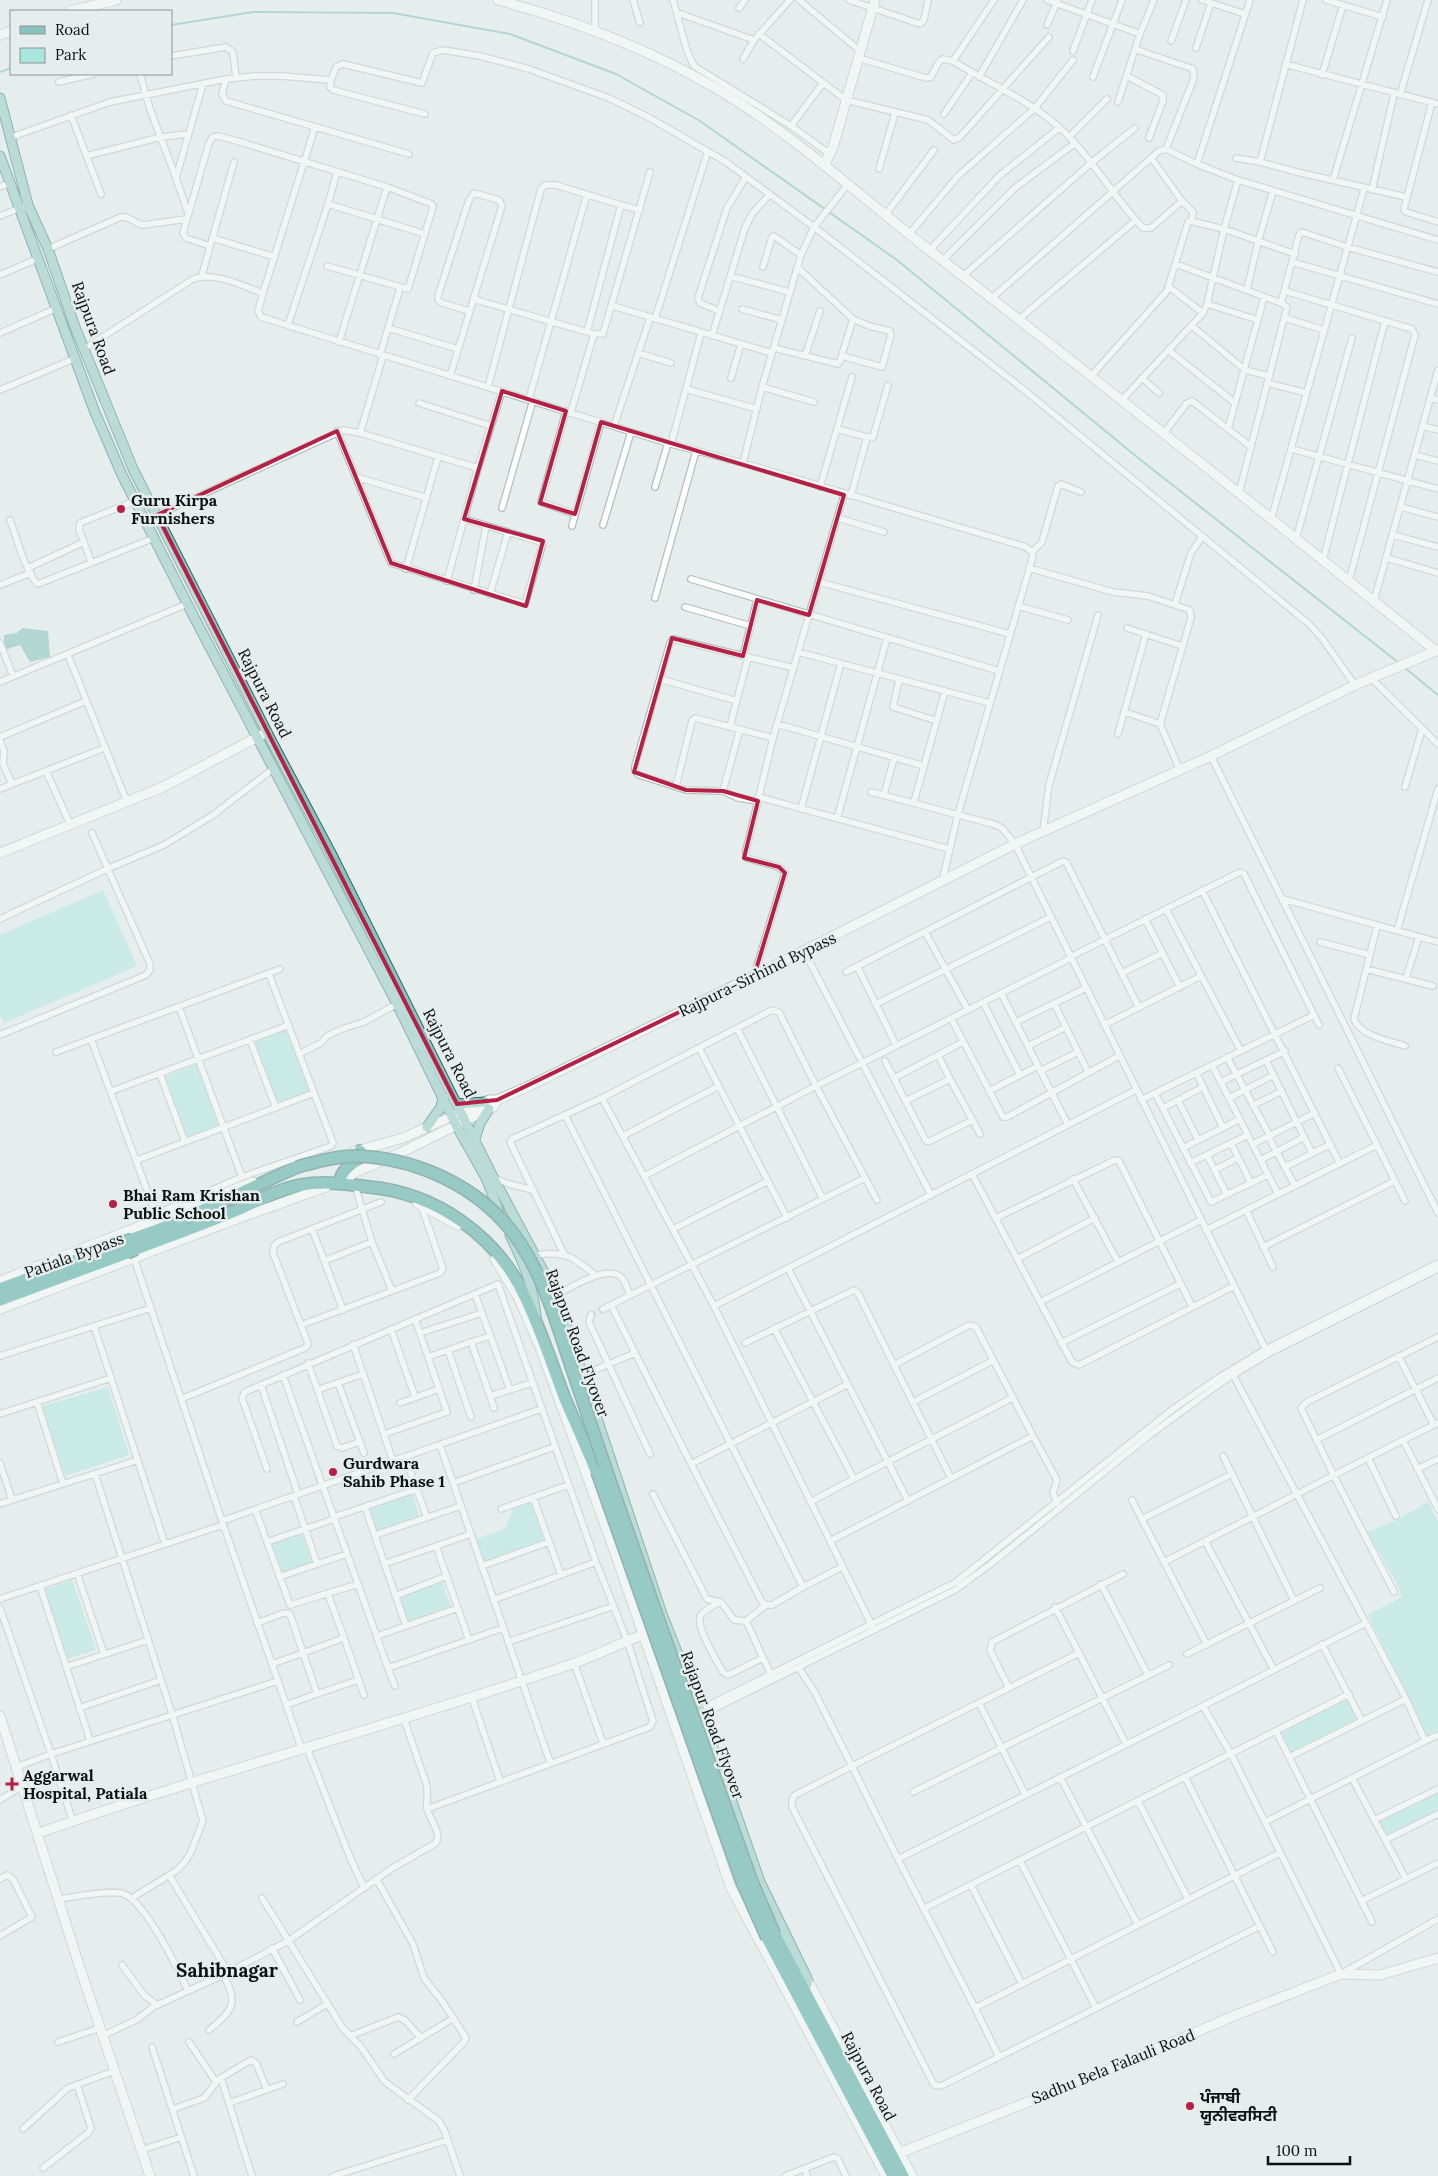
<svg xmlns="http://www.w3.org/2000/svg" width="1438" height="2176" font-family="Lora,'Noto Sans Gurmukhi',serif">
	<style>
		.green { fill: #a7e5de }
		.water { fill: #74b8b0 }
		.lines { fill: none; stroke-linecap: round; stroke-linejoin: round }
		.stream { stroke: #74b8b0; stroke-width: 2 }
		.street-tunnel { stroke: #c5cdcc; stroke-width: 5.5; stroke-dasharray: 5.5 3; stroke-linecap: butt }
		.street-casing { stroke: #b6bebd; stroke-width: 8 }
		.secondary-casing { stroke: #b6bebd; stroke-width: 11 }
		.primary-casing { stroke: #296b66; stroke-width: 11 }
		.highway-casing { stroke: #296b66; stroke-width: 14 }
		.street { stroke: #fff; stroke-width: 5.5 }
		.secondary { stroke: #fff; stroke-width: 9 }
		.primary { stroke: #88c4bf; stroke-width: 9 }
		.highway { stroke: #389c94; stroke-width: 11 }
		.highway-bridge-casing { stroke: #296b66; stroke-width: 14; stroke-linecap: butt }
		.highway-bridge { stroke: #389c94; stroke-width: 11 }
		.marked { fill: none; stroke: #b42145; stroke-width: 4; stroke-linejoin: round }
		.poi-dot { fill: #b42145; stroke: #e5eeed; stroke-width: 2 }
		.labels { text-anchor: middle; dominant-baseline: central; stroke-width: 5; stroke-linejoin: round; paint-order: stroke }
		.street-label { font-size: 16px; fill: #0e1111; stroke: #e5eeed }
		.poi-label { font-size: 16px; font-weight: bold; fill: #0e1111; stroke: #e5eeed; text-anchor: start }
		.quarter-label { font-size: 19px; font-weight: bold; fill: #0e1111; stroke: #e5eeed }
	</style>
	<rect width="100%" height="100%" fill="#e5eeed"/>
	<path class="green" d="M103,890L137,966L4,1023L0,1014V935Z
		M287,1029L310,1091L277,1104L254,1042Z
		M197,1064L219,1125L187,1137L164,1077Z
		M108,1387L129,1455L65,1476L42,1406Z
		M413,1494L419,1516L375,1533L367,1510Z
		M530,1501L544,1540L484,1562L477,1539L505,1529L514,1506Z
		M1428,1502L1438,1522V1730L1426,1735L1368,1615L1402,1597L1395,1580L1367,1532L1397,1520Z
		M302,1534L312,1562L280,1573L270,1544Z
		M72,1580L96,1650L67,1659L45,1589Z
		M442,1581L451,1607L408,1624L398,1596Z
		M1348,1697L1359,1720L1290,1754L1280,1732Z
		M1438,1792V1811L1386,1835L1379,1822Z"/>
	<path class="water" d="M22,628L48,631L50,657L30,662L20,645L4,650V635L17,633Z"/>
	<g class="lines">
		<path class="stream" d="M171,25L253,12L393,13L510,34L616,74L700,121L897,260L1142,461L1399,663
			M0,72L11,68
			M1405,668L1438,695"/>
		<path class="street-tunnel" d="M591,1315L603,1309"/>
		<g class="street-casing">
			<path id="street" d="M595,0V30
				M633,0L640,23
				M673,0L687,51L694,66L791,126L830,154
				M799,0L860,51
				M849,0L920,24L924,20L928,0
				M994,0L953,61C988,83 1029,100 1060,128C1092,157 1113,197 1143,228H1151L1182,201L1193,212L1192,220
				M1047,0L1140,34L1135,49L1193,69L1194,78L1166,149
				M1202,0L1245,14
				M1326,0L1383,17
				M739,8L745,0
				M678,13L754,40L790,0
				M1047,25L1058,0
				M759,34L846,100L928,120L954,140L960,137L1049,37
				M1140,34L1154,0
				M1171,41L1186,0
				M1196,48L1211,3
				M1073,51L1092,0
				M171,56L226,47L233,52L236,78
				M858,58L926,78L931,77L938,63L942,59L953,61
				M743,59L754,40
				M1285,64L1438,104
				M140,74L150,109L176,178
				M1322,75L1343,5
				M1127,76L1163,95V101L1149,138
				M979,77L1023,0
				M1093,77L1122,0
				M226,79L222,94L226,101L409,154
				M331,80L330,87L333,90L425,114
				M59,82L93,74
				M1400,95L1428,0
				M1118,102L1135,49
				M1432,102L1404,209L1406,212L1438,222
				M944,114L972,73
				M71,115L101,194
				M791,126L823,83
				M1069,137L1107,99
				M9,138L110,102L226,79L255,76H281L331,80L336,67L343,64L422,83L433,53L443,50L480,56L529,69L609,98L648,117L726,162L814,227L1023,389L1309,624L1321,637L1355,685
				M86,156L161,137L188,134
				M1236,158L1260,162L1297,172L1406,197
				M1152,159L1182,201
				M1260,162L1303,0
				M1197,164L1250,0
				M879,169L895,113
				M337,172L328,204L425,234
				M1333,180L1387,0
				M0,187L11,183
				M1372,190L1394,94
				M188,213L176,178L203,84
				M886,214L934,150
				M0,216L28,205
				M910,233L958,176L1035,108L1073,60
				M212,238L275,257
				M210,246L186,238L183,233L209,143L213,137L218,136L237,141L387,187L339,342
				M48,249L121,217C131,216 134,224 143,225L187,219
				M930,250L999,176L1059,128
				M943,260L1016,187L1074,144
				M1292,262L1438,304
				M1176,264L1281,303L1287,307L1239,493
				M327,266L408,289L433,207L432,204L387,187
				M763,267L772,237L774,236L801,255
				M797,267L853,319L869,326L890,331L891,335L882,367L842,356
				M0,275L39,258
				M202,275L234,162
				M964,275L1091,163L1135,128
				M730,276L789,292
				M1169,287L1203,313
				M1247,290L1258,242L1273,191
				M1285,291L1412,329L1415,335L1349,581
				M263,293L315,127
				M992,298L1159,151L1166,149L1197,164L1238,180L1438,240
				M473,299L594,334H603L650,172
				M1281,303L1299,235L1302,232L1347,247L1438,272
				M1207,304L1258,320
				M613,306L772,353
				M742,309L782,320
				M719,311L700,303L698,298L727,208L746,177
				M1285,318L1324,330
				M655,319L708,151
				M1019,319L1136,220
				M288,325L328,204
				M1192,326L1245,370L1269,376
				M388,328L458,349
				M587,332L621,205L640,210
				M0,333L57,308
				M712,336L745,228L752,214L770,194
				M774,348L838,364L840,361L853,319
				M84,349L193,279C215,271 242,286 263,293L258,311L261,317L671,444L743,463L762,387L801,255L814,227L848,184
				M1168,350L1235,403
				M638,353L671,363
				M380,355L400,288
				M805,356L820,311
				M450,376L502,206L499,200L474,193L469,200L438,296V300L442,303L469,311
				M1091,376L1167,291L1188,222L1190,221L1224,229L1295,254
				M731,378L741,344
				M1142,378L1159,393
				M1267,383L1307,393
				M488,387L541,189L545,185H556L621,205
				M762,387L814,402
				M686,389L701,333
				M0,390L76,358
				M1431,398L1438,400
				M529,399L587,194
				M1121,401L1203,313L1207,304L1224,229L1238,180
				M419,403L491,426
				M566,411L541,502L575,514
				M571,412L594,334
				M614,426L650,318
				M1423,426L1438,430
				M837,429L867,437H873L888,385
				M1228,429L1264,297
				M337,431L391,563L525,604L542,546L541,542L464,519
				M360,433L383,356
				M1164,433L1187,403L1192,401L1250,446
				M671,444L686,389L757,409
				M1292,449L1438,489
				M1415,455L1438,461
				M743,463L1026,547L1032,552L1033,556L958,814L942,882
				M356,477L427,498
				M655,487L668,443
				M820,487L852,377
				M851,496L867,437
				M1401,507L1438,517
				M502,508L533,400
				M157,515L343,430L360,433L478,468L502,391
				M838,518L884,532
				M10,520C16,535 26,575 38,584L154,538
				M1271,520L1364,189
				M603,525L631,432
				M572,526L601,422
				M1393,535L1438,547
				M1296,539L1352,338
				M84,542L91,562
				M1032,552L1042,542L1058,486L1061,484L1081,492
				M1387,558L1438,573
				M1323,560L1385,321
				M28,568L84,542L79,530L80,523L135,501
				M1029,568L1113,592L1148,596L1190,610L1191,618L1160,724L1180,770
				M406,569L438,457
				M691,579L999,671
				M447,581L478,468
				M819,582L1010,634
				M0,585L31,573
				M474,590L486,526
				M490,594L508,532
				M655,598L696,451
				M1374,601L1438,370
				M1175,604L1191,553L1202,537
				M1018,606L1068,620
				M685,607L751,626
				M1127,628L1182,646
				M0,643L13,676
				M798,652L990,703
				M68,655L127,802
				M743,656L757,600
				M660,679L737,701
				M1372,679L1438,744
				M899,680L893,707L937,721
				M0,682L187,604
				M1125,712L1160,724
				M777,724L924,766
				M730,726L748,658
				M1118,734L1146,634
				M0,737L86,701
				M0,740L4,751L3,764L12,784
				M1211,756L1438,1213
				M46,771L70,824
				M676,786L692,721L695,718L773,738
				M1405,787L1422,729
				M0,789L104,748
				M723,791L740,729
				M871,792L993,824L1002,828L1015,844L1267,1352
				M884,795L894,758
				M759,797L949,849
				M758,801L738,798L723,791L686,790L639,775L635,771V766L670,643L673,639L794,668
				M914,802L945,691
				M801,809L841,663
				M837,819L887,638
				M1043,832L1049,785L1098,615
				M1202,890L1340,1164
				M1283,899L1438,942
				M1166,909L1241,1051
				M0,919L107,869L164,845L213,815L274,768
				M1145,919L1180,987
				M1377,926L1354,1019C1360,1036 1390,1041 1405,1046
				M1397,931L1438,789
				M925,932L968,1010
				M1320,942L1370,955
				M804,951L931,1195
				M1070,957L1240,872L1244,874L1319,1025
				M857,966L896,1045
				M1366,969L1433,986
				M846,972L1063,861L1066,862L1139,1008
				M1122,973L1163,953
				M754,976L785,873L779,867L747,858L746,851L773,738L844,495
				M1406,978L1419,937
				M1001,993L1068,1125
				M983,1002L1020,1075
				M1054,1003L1088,1072
				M876,1004L1051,917
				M179,1007L242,1177
				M951,1018L1003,1117H1007L1119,1056
				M1016,1022L1086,988
				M1104,1025L1201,976
				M737,1028L823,1199
				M0,1035L146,975L150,970V964L92,833
				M91,1039L154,1209L161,1212L242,1177L331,1146L333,1143L269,974
				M250,1040L276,1108
				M1028,1046L1066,1027
				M699,1048L787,1218
				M56,1052L280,969
				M299,1054L321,1043L327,1036L342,1029L364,1022L397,1004
				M1227,1057L1270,1136
				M1266,1060L1312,1153
				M885,1061L926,1141H930L973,1120
				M1212,1065L1278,1194
				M1040,1071L1078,1052
				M1196,1072L1223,1128
				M160,1074L185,1142
				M894,1078L963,1042
				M950,1079L980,1134
				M1221,1082L1285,1051
				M112,1091L289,1025
				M989,1091L1038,1066
				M1155,1093L1211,1202L1268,1175
				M1229,1098L1274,1075
				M1141,1100L1314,1015
				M1178,1100L1198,1140
				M905,1101L950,1079L938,1055
				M1254,1105L1282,1091
				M1163,1108L1203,1087
				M565,1115L803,1587L842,1567
				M623,1136L719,1086
				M1268,1136L1295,1186
				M1231,1143L1251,1183
				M1253,1144L1315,1113
				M1377,1145L1405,1201
				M1183,1148L1240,1119
				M1207,1155L1227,1195
				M137,1160L314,1093
				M1261,1160L1304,1137
				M1190,1163L1248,1135
				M1285,1167L1331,1144
				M1214,1170L1238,1158
				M972,1174L1072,1362L1079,1365L1234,1286
				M644,1176L816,1086L877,1200
				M494,1178L509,1184L533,1190
				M1073,1179L1118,1262
				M1246,1210L1273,1267
				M996,1218L1115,1160L1119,1161L1192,1306
				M312,1229L343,1310
				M673,1229L768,1181
				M1206,1230L1377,1145L1338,1068
				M1263,1247L1395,1181
				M564,1254L510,1142L512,1139L602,1098
				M133,1255L222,1521L302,1750
				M536,1255C565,1250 575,1258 596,1276
				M1017,1259L1095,1218
				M324,1261L372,1242
				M788,1268L908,1501
				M392,1291L440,1273L443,1269L421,1205
				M475,1294L510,1390
				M556,1295C570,1288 602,1267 618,1275C625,1278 627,1289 630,1295
				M1040,1302L1201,1220
				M611,1305L691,1464L848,1384
				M714,1306L1136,1090
				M603,1309L865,1178
				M591,1315L589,1322L650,1454
				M301,1325L392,1291L372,1242L356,1189
				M94,1326L165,1544
				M774,1328L854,1479L1012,1398
				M391,1329L415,1397
				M420,1333L482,1313
				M471,1342L490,1336
				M745,1343L854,1290L858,1293L894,1365L969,1325L976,1327L1033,1436L830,1541
				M1061,1343L1180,1284
				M353,1344L393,1461
				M448,1350L471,1417
				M0,1356L151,1308
				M428,1357L471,1342L490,1396L532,1383
				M1399,1357L1434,1425
				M308,1363L337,1446L342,1448L359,1442
				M894,1365L951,1478
				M1232,1373L1366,1623
				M283,1375L388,1668L503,1628
				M583,1375L635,1353
				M338,1383L364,1453
				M261,1385L245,1392L242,1398L267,1469
				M317,1390L363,1374
				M490,1396L494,1408
				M181,1399L305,1348L308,1345L307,1341L273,1253L274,1246L278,1242L381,1202
				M37,1402L63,1484
				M913,1402L992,1361
				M400,1403L439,1389
				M0,1414L111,1378
				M1438,1423L1403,1440L1438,1509
				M384,1434L447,1412L415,1319
				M1033,1436L1057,1480L1053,1493L1057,1503
				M1316,1440L1438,1378
				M440,1445L550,1762
				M1223,1456L1232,1474
				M405,1457L427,1518
				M1368,1458L1396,1516
				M0,1463L12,1500
				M691,1464L762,1602L766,1605H772L803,1587
				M1417,1469L1438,1459
				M95,1474L172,1714L203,1821L190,1854L184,1863L176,1871L132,1898
				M453,1483L554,1447
				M298,1494L261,1385L498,1284L596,1562L627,1640L653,1721L650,1727L427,1809
				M653,1494L707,1599L721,1602L734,1620L746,1621L771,1675
				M294,1496L317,1564
				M533,1497L561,1575
				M1132,1500L1164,1562L1403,1440
				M810,1502L854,1479
				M0,1504L138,1460
				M365,1507L406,1626
				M255,1509L290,1605L358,1584
				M501,1509L568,1485
				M334,1517L417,1489
				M1142,1519L1232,1474L1294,1601
				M222,1521L541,1409
				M375,1535L461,1506
				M1205,1541L1274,1670
				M267,1542L334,1519
				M436,1546L469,1640
				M1164,1562L1207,1645
				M384,1564L471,1534
				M482,1566L549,1542
				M77,1573L104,1654
				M279,1577L347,1554
				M1101,1584L1148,1675
				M40,1586L90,1740
				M1394,1592L1334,1476L1301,1408L1307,1402L1438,1337
				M395,1596L447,1576
				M0,1599L223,1525
				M493,1600L596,1562
				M721,1602C715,1605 705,1609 701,1615C694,1625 717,1661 723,1672L728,1675L763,1658
				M1055,1607L1079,1653
				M0,1608L51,1754L278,1681
				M746,1621L766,1605
				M257,1623L284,1613L290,1614L317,1694L286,1705
				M874,1630L714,1306L602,1098L772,1010L779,1012L816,1086L1071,958
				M377,1636L458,1608
				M344,1638L364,1695
				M508,1642L614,1606
				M1322,1644L1362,1721
				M1187,1654L1320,1588
				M574,1663L603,1743
				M272,1664L344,1638L328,1594
				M66,1667L148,1640
				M388,1668L395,1686
				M799,1668L814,1691L852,1766L795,1795L792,1800V1807L934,2085L941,2086L1260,1926
				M1009,1688L990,1650L992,1642L1123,1574
				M317,1694L358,1680
				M472,1698L500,1781
				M979,1703L1025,1794
				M79,1708L161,1680
				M699,1710L956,1582L1173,1409L1218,1378L1266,1349L1438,1263
				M699,1716L955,1590L992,1563L1151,1434L1222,1382L1268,1354L1438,1269
				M1276,1731L1372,1922
				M1438,1735L1425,1741L1406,1699L1366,1623L1203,1706L1231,1754L1341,1974L1438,1919
				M1126,1744L1079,1653L852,1766L898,1859L1203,1706
				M307,1748L349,1855L364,1888
				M1289,1757L1406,1699
				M17,1767L51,1754L73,1822
				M1060,1777L1138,1925L1279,1853
				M1185,1777L1273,1952
				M1352,1778L1406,1879
				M913,1792L1169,1665
				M0,1800L24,1785
				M1138,1801L1188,1899
				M1374,1820L1438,1789
				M1265,1822L1425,1741
				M1385,1840L1438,1814
				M898,1859L975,2008L1138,1925
				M1020,1861L1096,2008
				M169,1875L228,1972
				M0,1879L7,1875L13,1879L32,1917L0,1936
				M377,1880L413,1944L424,1978L442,2001L466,2038L464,2042L408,2100
				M971,1885L1022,1984
				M262,1898L342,2027L361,2047L385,2082L439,2121L445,2132L460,2176
				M58,1899C76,1897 104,1890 121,1893C144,1898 178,1969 188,1991
				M1361,1901L1438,1863
				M923,1909L1349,1694
				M272,1948L300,2000
				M122,1965L144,1995L157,2005
				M975,2008L999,2057
				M297,2022L327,2004
				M209,2030C232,2011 240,2003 223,1975
				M102,2036L136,2020L153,2007L223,1975L288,1941L391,1869L436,1843C442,1831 429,1820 427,1808C426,1800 429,1792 426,1783L404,1719
				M350,2036L398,2017L405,2020L421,2038
				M58,2042L100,2028
				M189,2042L216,2082
				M152,2047L194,2176
				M394,2054L454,2018
				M221,2078L252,2176
				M229,2103L283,2084
				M173,2109L204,2098L219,2079L251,2060L256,2063L267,2090
				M23,2129L68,2088L114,2071
				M141,2150L182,2137
				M43,2168L88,2133L91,2128L77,2084
				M805,2168L807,2176
				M333,2176L448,2140
				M785,2176L834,2157L838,2159L846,2176"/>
		</g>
		<g class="secondary-casing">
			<path id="secondary" d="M498,0C575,21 648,48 717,89C798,137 867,203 942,260C1108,388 1272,519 1436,651
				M70,11L116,0
				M0,35L11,31
				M824,166L833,147L875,0
				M0,853L163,787L267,732
				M353,1152L403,1138L489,1100H497L527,1087L754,976L1015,844L1211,756L1355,685L1438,650
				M345,1183L353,1173L396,1155L493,1107L497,1100
				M417,1203L458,1225
				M495,1259L518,1297L540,1347L613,1547L731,1888L886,2176
				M0,1281L253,1182
				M0,1309L231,1221L326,1187
				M0,1716L79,1965L150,2176
				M39,1833C214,1771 396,1725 572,1664C598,1655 623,1642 649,1632
				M808,1981L912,2176
				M887,2158L1088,2078L1236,2015L1341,1974L1380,1975L1438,1958"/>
		</g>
		<g class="primary-casing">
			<path id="primary" d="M0,98L28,205L48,249L75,327L133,469L272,742L331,853L492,1175L556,1295L662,1614L700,1710L760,1882L806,1976L808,1981L805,1991
				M0,156L94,410L122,475L194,617L397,1004L456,1125L486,1178L501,1217
				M457,1104L485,1102
				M427,1127L441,1107L443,1097
				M475,1139L480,1123L489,1109
				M510,1235C523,1262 533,1285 536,1315"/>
		</g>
		<g class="highway-casing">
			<path id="highway" d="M340,1183C340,1171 351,1165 359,1158L360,1151
				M132,1239L166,1227L297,1167
				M136,1249C169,1237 202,1225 235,1211C256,1202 279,1189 301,1185C324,1181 347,1184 369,1187C436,1193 497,1236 525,1297C541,1330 552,1365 565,1399C575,1423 586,1447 597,1472
				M0,1289L124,1242
				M0,1300L127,1253
				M775,1935L903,2176
				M767,1938L893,2176"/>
		</g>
		<use href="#street" class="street"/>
		<use href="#secondary" class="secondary"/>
		<use href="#primary" class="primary"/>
		<use href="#highway" class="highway"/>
		<g class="highway-bridge-casing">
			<path id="highway-bridge" d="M297,1167C316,1162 337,1156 357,1156C411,1158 466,1181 503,1221C538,1259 553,1312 569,1360C583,1401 597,1443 611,1484C657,1617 705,1750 752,1882L775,1935
				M124,1242L132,1239
				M127,1253L136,1249
				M597,1472L742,1882L767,1938"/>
		</g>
		<use href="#highway-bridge" class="highway-bridge"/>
	</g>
	<path d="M0 0H1438V2176H0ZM502,391L566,411L540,503L575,514L601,422L844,495L809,615L757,600L743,656L672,638L634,772L686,790L723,791L758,801L744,858L779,867L785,873L754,976L497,1100L457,1104L157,515L337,431L391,563L526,606L543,541L464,519Z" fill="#e5eeed" fill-opacity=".55" fill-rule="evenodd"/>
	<path class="marked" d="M502,391L566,411L540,503L575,514L601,422L844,495L809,615L757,600L743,656L672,638L634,772L686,790L723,791L758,801L744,858L779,867L785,873L754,976L497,1100L457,1104L157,515L337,431L391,563L526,606L543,541L464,519Z"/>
	<g class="poi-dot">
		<circle cx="121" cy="509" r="5"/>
		<circle cx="113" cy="1204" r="5"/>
		<circle cx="333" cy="1472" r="5"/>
		<path d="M9.5 1776.5h5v5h5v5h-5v5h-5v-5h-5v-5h5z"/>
		<circle cx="1190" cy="2106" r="5"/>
	</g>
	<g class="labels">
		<g class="street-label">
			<text transform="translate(94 328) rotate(70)">Rajpura Road</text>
			<text transform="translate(265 693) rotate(63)">Rajpura Road</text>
			<text transform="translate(757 974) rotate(-26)">Rajpura-Sirhind Bypass</text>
			<text transform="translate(450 1053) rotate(63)">Rajpura Road</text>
			<text transform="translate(74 1255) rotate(-20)">Patiala Bypass</text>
			<text transform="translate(578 1343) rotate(70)">Rajapur Road Flyover</text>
			<text transform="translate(713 1725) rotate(70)">Rajapur Road Flyover</text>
			<text transform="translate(1113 2066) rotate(-22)">Sadhu Bela Falauli Road</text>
			<text transform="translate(869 2076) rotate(62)">Rajpura Road</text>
		</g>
		<g class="poi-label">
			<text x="131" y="500">Guru Kirpa<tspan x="131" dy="18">Furnishers</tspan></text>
			<text x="123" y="1195">Bhai Ram Krishan<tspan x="123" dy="18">Public School</tspan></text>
			<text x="343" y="1463">Gurdwara<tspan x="343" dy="18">Sahib Phase 1</tspan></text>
			<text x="23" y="1775">Aggarwal<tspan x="23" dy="18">Hospital, Patiala</tspan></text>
			<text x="1200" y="2097">ਪੰਜਾਬੀ<tspan x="1200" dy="18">ਯੂਨੀਵਰਸਿਟੀ</tspan></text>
		</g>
		<g class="quarter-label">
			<text x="227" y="1970">Sahibnagar</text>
		</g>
	</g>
	<rect x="10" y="10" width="162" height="65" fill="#e5eeed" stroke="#8f9695"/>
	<rect x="20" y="26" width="25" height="8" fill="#88c4bf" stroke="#8f9695"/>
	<text x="55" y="35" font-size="15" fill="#0e1111">Road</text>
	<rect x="20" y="48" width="25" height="15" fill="#a7e5de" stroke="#8f9695"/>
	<text x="55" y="60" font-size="15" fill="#0e1111">Park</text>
	<path d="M1268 2156v8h82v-8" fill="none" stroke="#0e1111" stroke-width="2.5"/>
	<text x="1276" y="2156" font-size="15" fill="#0e1111" stroke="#e5eeed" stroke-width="4" paint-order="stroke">100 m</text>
</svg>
